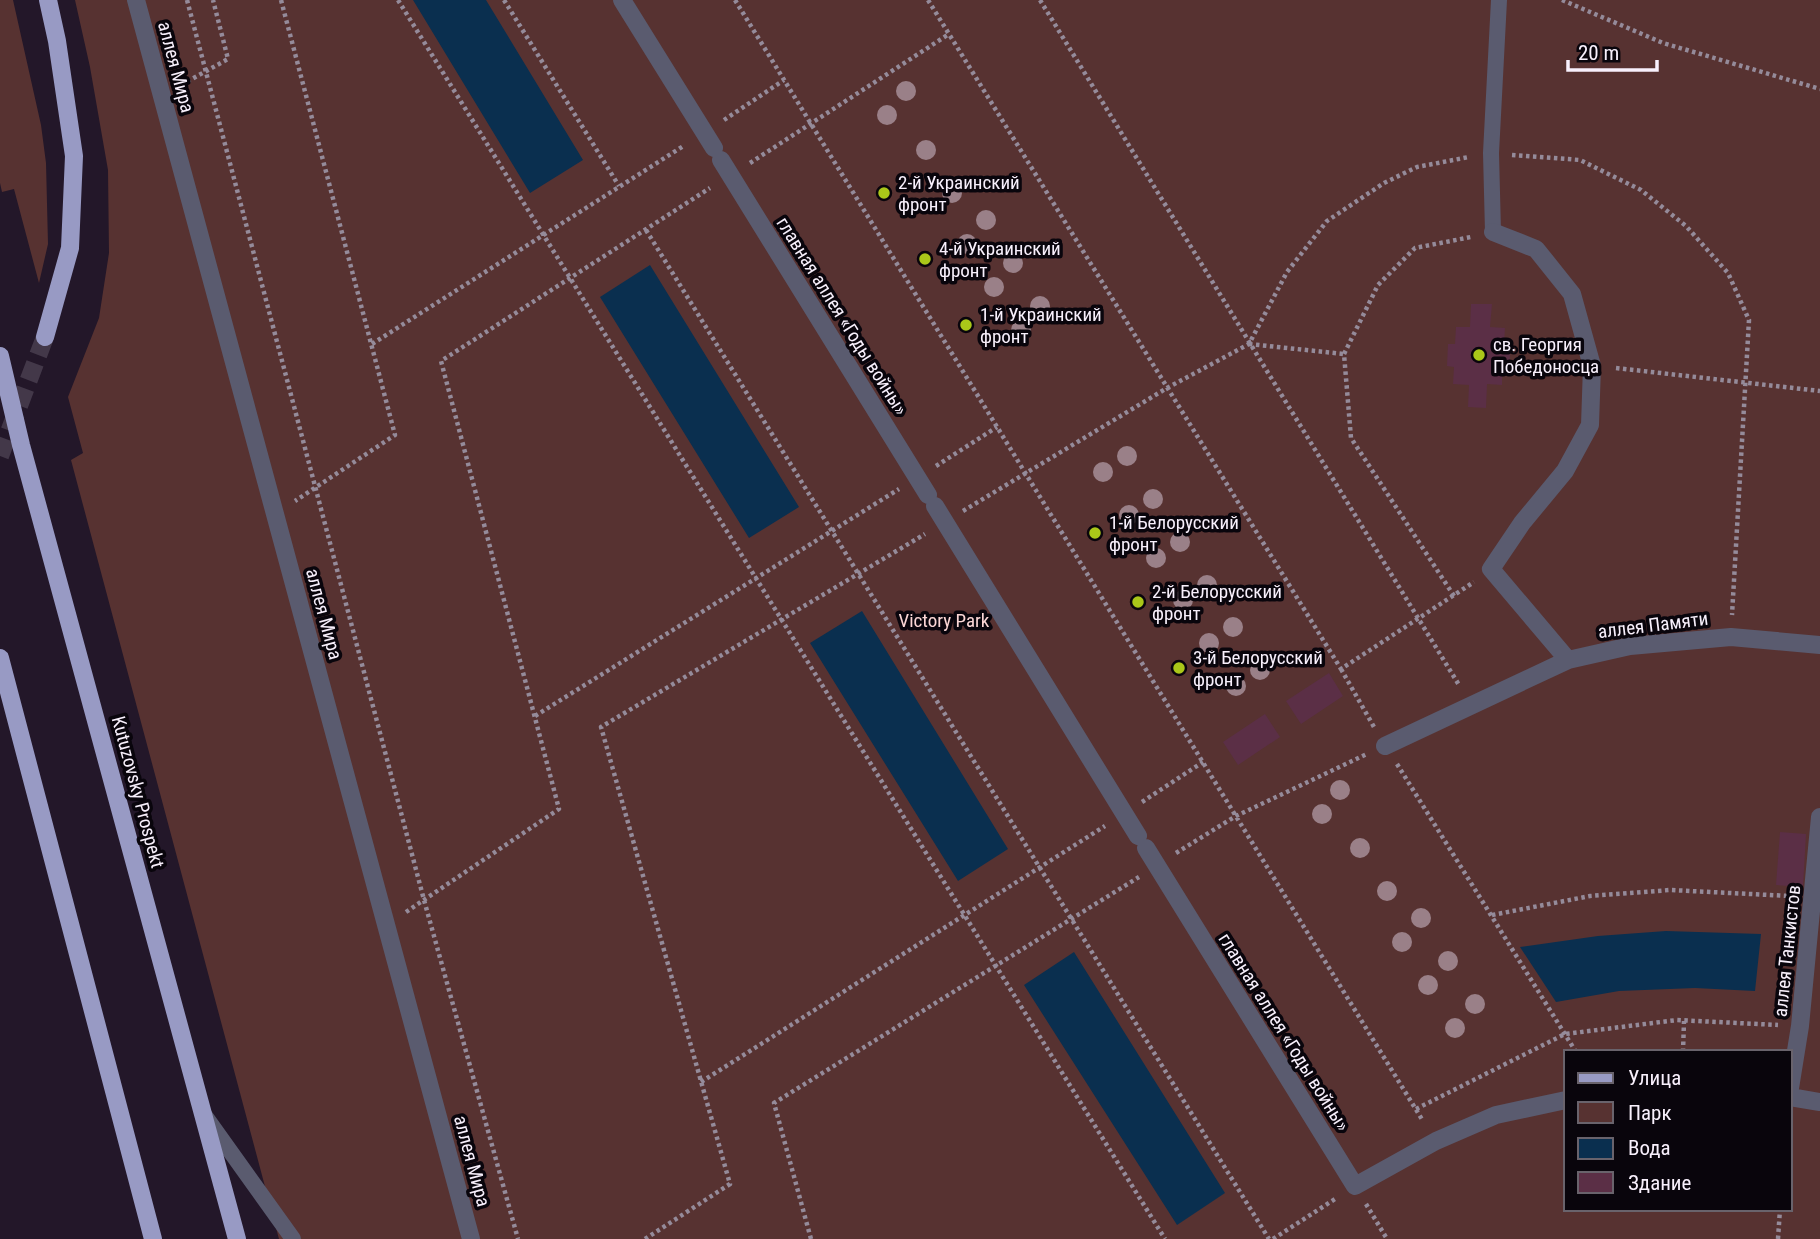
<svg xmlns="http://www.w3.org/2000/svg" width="1820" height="1239" font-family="'Roboto Condensed',sans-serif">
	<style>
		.green { fill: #573231; fill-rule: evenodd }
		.water { fill: #0a2f4f }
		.building { fill: #5b2f46 }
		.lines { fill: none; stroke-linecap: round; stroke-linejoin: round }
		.primary-tunnel { stroke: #433849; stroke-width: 18; stroke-dasharray: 18 9; stroke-linecap: butt }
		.path { stroke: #958b9a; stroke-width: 4.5; stroke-dasharray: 3.5 3.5; stroke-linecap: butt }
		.service { stroke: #5a5b6f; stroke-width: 16 }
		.pedestrian { stroke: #5a5b6f; stroke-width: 18 }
		.primary { stroke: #989ac4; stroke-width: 18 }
		.tree { fill: #9a8088 }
		.poi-dot { fill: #aac719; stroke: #09050c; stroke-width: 2.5 }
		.labels { text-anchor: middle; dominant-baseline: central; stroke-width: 7; stroke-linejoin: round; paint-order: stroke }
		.street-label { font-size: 19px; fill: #f8f0fc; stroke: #09050c }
		.poi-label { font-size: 19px; fill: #f8f0fc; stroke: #09050c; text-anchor: start }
		.park-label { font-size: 19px; fill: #fbd6d5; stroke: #09050c }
	</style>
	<rect width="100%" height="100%" fill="#231729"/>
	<path class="green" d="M0,0H13L41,125L46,163L48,244L39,283L14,189L2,192L0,183Z
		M75,0H1820V1239H279L71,460L83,453L68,397L99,318L109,253L108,170L90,67ZM1566,1052H1790V1209H1566Z"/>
	<path class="water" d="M413,0H486L583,160L530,193Z
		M650,265L799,507L749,538L600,297Z
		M862,611L1008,849L958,881L810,643Z
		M1666,931L1761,934L1755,991L1695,988L1619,991L1556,1002L1520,947L1598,936Z
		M1074,952L1225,1193L1177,1225L1024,985Z"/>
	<path class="building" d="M1471,304H1492L1490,327L1505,328L1504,344H1511L1509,368H1502V385L1487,384L1486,408L1468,407L1469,385L1453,384L1454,367L1447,366L1448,344H1455L1456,327H1470Z
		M1329,673L1343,696L1301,724L1286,701Z
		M1265,714L1280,737L1238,765L1223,742Z
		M1780,832L1806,834L1803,887L1776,885Z"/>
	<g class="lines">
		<path class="primary-tunnel" d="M0,456L45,337"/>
		<path class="path" d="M187,0L424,900L518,1239
			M281,0L395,435L295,501
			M398,0L1165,1239
			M504,0L619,186
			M735,0L1423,1121
			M928,0L1341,669L1474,582
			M1040,0L1459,685
			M1562,0L1663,43L1820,89
			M181,85L228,59L213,0
			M724,120L784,80
			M1512,155L1580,160L1641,190L1686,226L1728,273L1749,320L1732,615
			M750,163L949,34
			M646,230L1269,1239
			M372,344L685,145
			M1249,344L1344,354
			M1616,368L1820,391
			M936,466L997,427
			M963,511L1167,388L1249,344L1287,272L1327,221L1384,183L1417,167L1469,157
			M1454,596L1351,438L1344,354L1378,285L1415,248L1471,237
			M1341,669L1374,727
			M535,716L899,489
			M1397,764L1576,1052
			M1142,802L1203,762
			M1176,853L1236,816L1367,754
			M406,912L559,809L441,361L710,188
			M1492,915L1590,896L1670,890L1790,896
			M1683,1052L1684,1021
			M701,1082L1105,826
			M1416,1109L1565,1034L1677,1020L1778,1025
			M1366,1204L1387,1239
			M645,1239L730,1184L601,727L925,534
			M811,1239L774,1103L1139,877
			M1273,1239L1335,1199
			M1778,1239L1780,1209"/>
		<path class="service" d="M1493,232L1491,153L1499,0
			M205,1116L293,1239"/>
		<path class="pedestrian" d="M136,0L471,1239
			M622,0L714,148
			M721,160L928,495
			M1493,232L1536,249L1572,294L1592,366L1590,425L1565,471L1522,523L1491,569L1568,660
			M935,506L1138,836
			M1385,746L1568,660L1630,646L1731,637L1820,645
			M1146,848L1355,1186L1436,1141L1496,1115L1566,1100
			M1790,1088L1800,1026L1820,817
			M1790,1097L1820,1102"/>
		<path class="primary" d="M45,337L70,248L74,156L57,41L48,0
			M0,356L21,445L237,1239
			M0,658L153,1239"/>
	</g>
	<g class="tree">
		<circle cx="906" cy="91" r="10"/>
		<circle cx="887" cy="115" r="10"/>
		<circle cx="926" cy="150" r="10"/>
		<circle cx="952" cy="193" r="10"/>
		<circle cx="986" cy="220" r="10"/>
		<circle cx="967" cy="244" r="10"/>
		<circle cx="1013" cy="263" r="10"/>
		<circle cx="994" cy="287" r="10"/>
		<circle cx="1040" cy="306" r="10"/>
		<circle cx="1021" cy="330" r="10"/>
		<circle cx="1127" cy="456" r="10"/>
		<circle cx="1103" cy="472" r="10"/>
		<circle cx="1153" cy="499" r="10"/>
		<circle cx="1129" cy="515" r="10"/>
		<circle cx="1180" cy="542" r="10"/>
		<circle cx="1156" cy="558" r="10"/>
		<circle cx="1207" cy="585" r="10"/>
		<circle cx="1183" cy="600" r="10"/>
		<circle cx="1233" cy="627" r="10"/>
		<circle cx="1209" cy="643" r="10"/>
		<circle cx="1260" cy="670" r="10"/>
		<circle cx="1236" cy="686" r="10"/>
		<circle cx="1340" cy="790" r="10"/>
		<circle cx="1322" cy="814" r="10"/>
		<circle cx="1360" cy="848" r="10"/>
		<circle cx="1387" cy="891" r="10"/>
		<circle cx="1421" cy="918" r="10"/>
		<circle cx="1402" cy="942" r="10"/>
		<circle cx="1448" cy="961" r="10"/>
		<circle cx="1428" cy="985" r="10"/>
		<circle cx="1475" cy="1004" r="10"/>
		<circle cx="1455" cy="1028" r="10"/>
	</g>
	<g class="poi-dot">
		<circle cx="884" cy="193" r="7"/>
		<circle cx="925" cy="259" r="7"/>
		<circle cx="966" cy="325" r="7"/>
		<circle cx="1479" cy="355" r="7"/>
		<circle cx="1095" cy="533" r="7"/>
		<circle cx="1138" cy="602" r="7"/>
		<circle cx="1179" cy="668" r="7"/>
	</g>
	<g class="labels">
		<g class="street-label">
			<text transform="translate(176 67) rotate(75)">аллея Мира</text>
			<text transform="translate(842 316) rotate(58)">главная аллея «Годы войны»</text>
			<text transform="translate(324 614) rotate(75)">аллея Мира</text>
			<text transform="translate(1653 625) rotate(-7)">аллея Памяти</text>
			<text transform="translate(138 792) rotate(75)">Kutuzovsky Prospekt</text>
			<text transform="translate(1787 951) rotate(-84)">аллея Танкистов</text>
			<text transform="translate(1284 1032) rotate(58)">главная аллея «Годы войны»</text>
			<text transform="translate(472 1161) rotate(75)">аллея Мира</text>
		</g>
		<g class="poi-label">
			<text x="898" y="182">2-й Украинский<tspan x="898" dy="22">фронт</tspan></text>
			<text x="939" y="248">4-й Украинский<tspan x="939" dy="22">фронт</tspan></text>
			<text x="980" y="314">1-й Украинский<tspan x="980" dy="22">фронт</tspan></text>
			<text x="1493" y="344">св. Георгия<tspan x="1493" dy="22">Победоносца</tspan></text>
			<text x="1109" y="522">1-й Белорусский<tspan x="1109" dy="22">фронт</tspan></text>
			<text x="1152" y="591">2-й Белорусский<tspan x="1152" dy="22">фронт</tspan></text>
			<text x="1193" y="657">3-й Белорусский<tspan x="1193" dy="22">фронт</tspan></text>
		</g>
		<g class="park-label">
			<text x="944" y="620">Victory Park</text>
		</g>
	</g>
	<rect x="1564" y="1050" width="228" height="161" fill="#09050c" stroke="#69636c" stroke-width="2"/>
	<rect x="1578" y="1073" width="35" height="10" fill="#989ac4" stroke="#69636c" stroke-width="2"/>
	<text x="1628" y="1085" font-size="21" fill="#f8f0fc">Улица</text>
	<rect x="1578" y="1102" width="35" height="21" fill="#573231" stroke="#69636c" stroke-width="2"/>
	<text x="1628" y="1120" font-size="21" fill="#f8f0fc">Парк</text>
	<rect x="1578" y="1138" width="35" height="21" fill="#0a2f4f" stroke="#69636c" stroke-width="2"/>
	<text x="1628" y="1155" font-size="21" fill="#f8f0fc">Вода</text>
	<rect x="1578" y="1172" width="35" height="21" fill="#5b2f46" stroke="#69636c" stroke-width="2"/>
	<text x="1628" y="1190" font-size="21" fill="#f8f0fc">Здание</text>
	<path d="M1568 60v10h89v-10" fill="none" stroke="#f8f0fc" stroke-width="3.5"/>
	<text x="1578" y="60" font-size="21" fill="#f8f0fc" stroke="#09050c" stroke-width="5" paint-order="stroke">20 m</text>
</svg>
